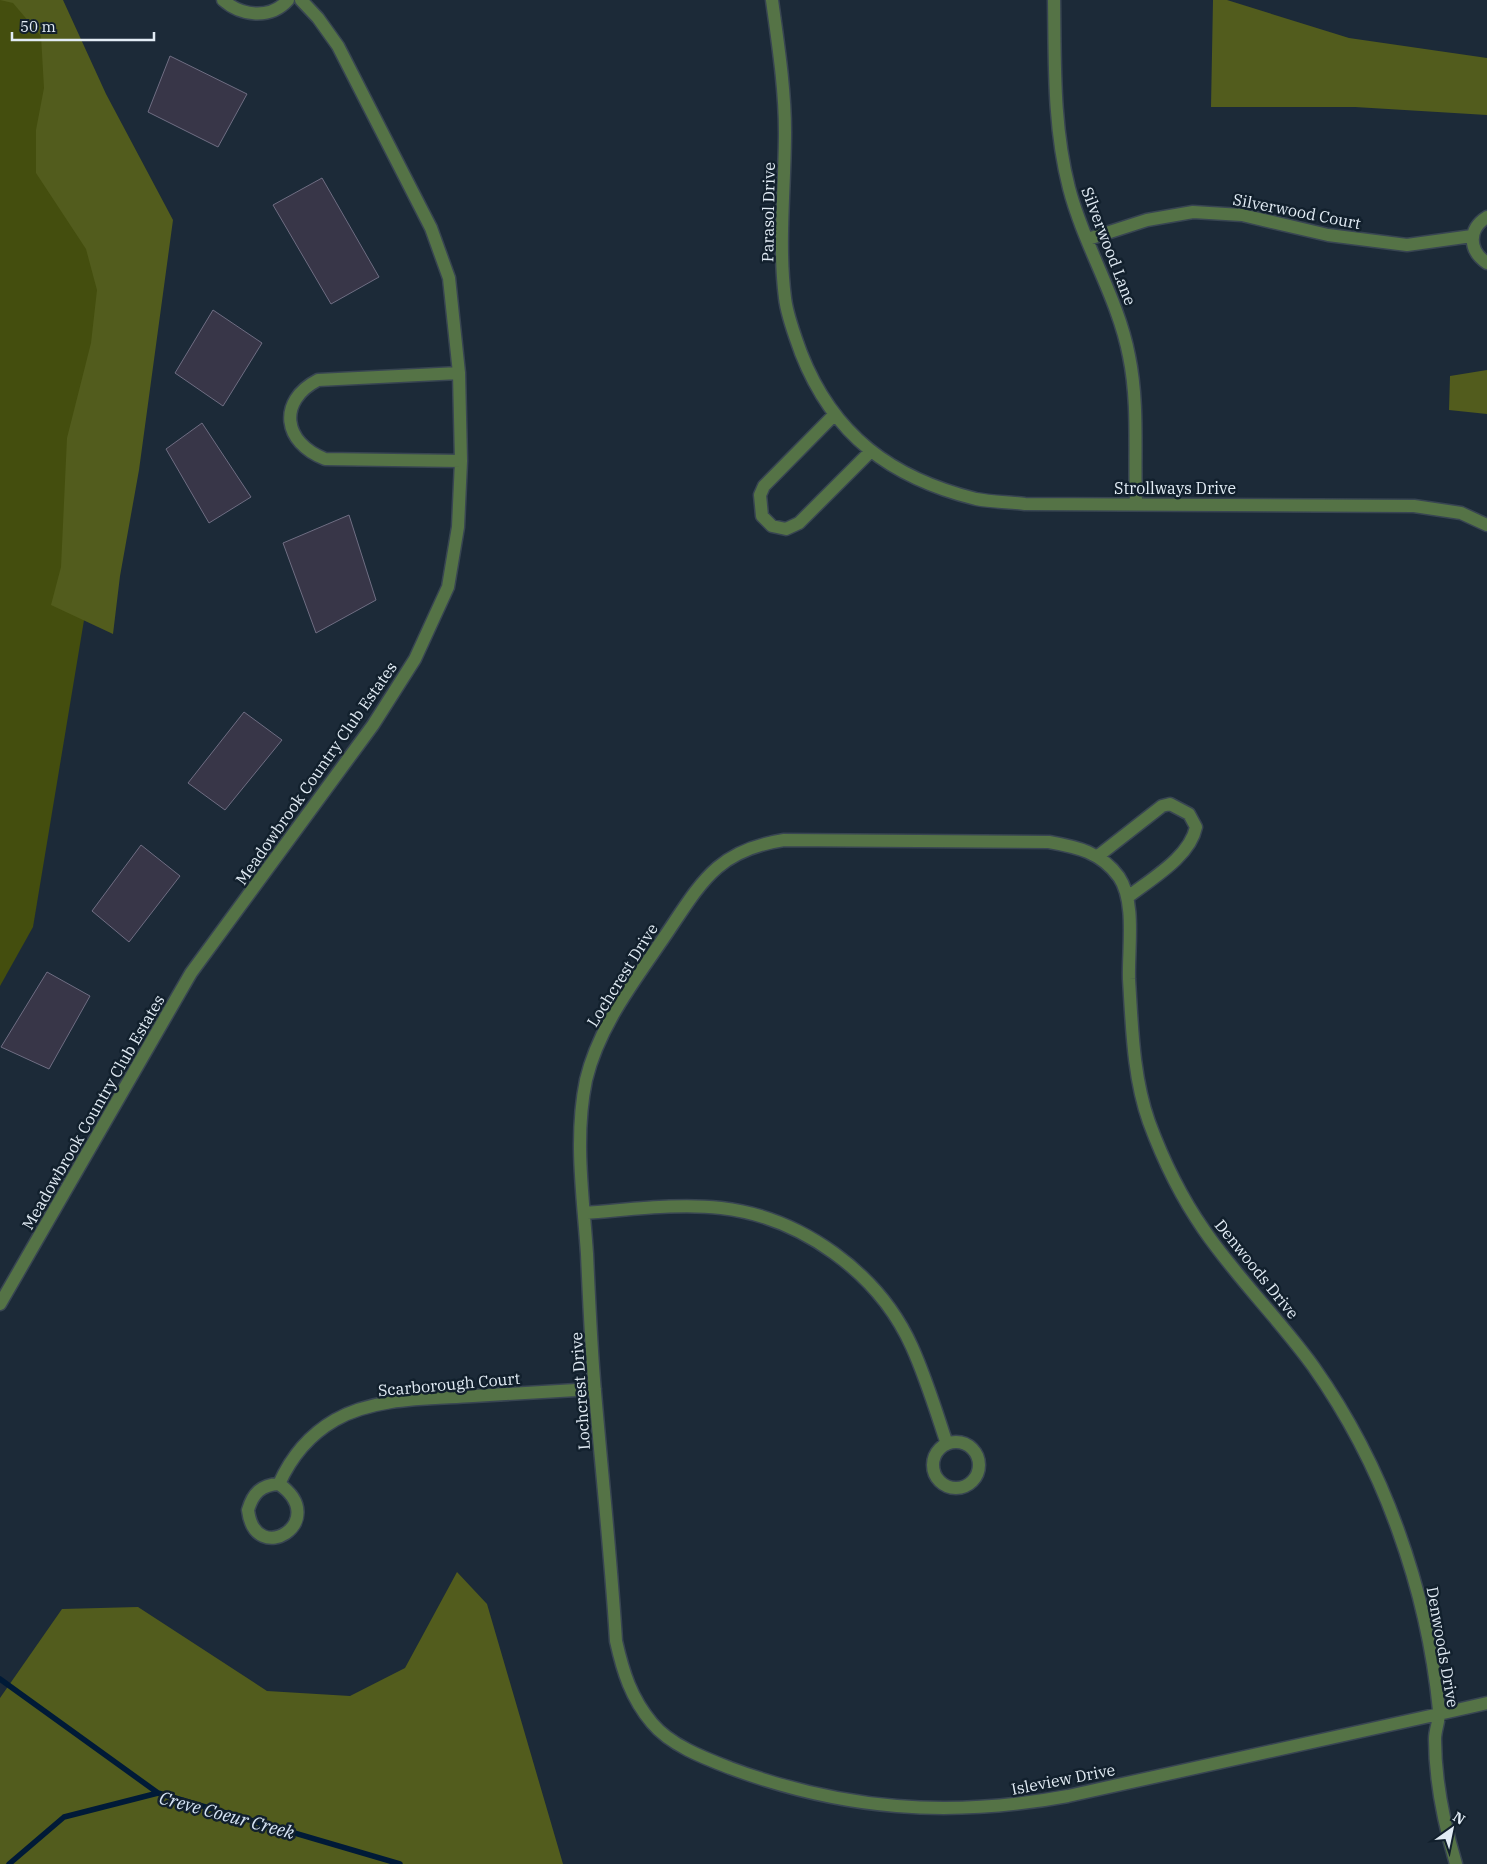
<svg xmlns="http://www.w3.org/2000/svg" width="1487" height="1864" font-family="'IBM Plex Serif',serif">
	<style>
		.green { fill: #444e0e }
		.forest { fill: #525c1d }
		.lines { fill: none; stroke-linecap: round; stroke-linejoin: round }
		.stream { stroke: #001a37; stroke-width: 5.5 }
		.building { fill: #383648; stroke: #6f6e83 }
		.minor-casing { stroke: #384552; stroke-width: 15 }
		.minor { stroke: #557346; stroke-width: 12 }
		.labels { text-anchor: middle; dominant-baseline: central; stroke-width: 5; stroke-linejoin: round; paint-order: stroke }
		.street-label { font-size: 16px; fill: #e2ecf5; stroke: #12202d }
		.water-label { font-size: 18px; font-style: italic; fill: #d6e4f5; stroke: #12202d }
	</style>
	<rect width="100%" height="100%" fill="#1c2a38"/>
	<path class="green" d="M0,0H44L152,211L33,927L0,986Z"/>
	<path class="forest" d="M0,0H63L106,94L173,220L139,470L120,576L113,634L51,605L61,567L67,438L91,343L97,290L86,249L36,173V130L44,88L41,36L13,3Z
		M1213,0H1227L1349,38L1487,58V115L1355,107H1211Z
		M1487,370V414L1449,410L1450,376Z
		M457,1572L487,1604L563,1864H0V1698L62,1609L138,1607L267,1691L350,1696L405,1668Z"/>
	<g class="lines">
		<path class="stream" d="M0,1679L158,1793
			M9,1864L64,1817L158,1793L400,1864"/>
	</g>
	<path class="building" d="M170,56L247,94L218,147L148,112Z
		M322,178L379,277L331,304L273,205Z
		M213,310L262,343L223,406L175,373Z
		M202,423L251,497L209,523L166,449Z
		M349,515L376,600L316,633L283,543Z
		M244,712L282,740L225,810L188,783Z
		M141,845L180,876L129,942L92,911Z
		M47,972L90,996L49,1069L1,1047Z"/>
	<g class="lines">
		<g class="minor-casing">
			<path id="minor" d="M223,0C241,16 270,20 288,0
				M772,0C778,44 785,88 785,132C785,187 778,243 785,298C787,316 795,336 801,353C833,435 891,478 976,499C992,502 1009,502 1025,504L1414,506L1461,513L1487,525
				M1054,0C1055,63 1053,126 1069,188C1084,246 1118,298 1129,356C1139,404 1134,455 1136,503
				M1487,217C1468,229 1468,250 1487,263
				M1088,239L1147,220L1193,212L1242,215L1328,235L1407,245L1472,236
				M459,373L318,380C277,401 283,443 325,459L461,461
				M834,415L764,486L760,495L762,516L772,526L786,529L799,523L870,452
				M1098,856L1162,806L1170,804L1189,814L1196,827C1190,857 1151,879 1128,897
				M584,1213C629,1210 676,1203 721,1208C801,1217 879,1273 912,1347C926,1378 936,1411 947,1444
				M0,1304L191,973L373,725L415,659L448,587L458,527L461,461L459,373L449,278L431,228L338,46L318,18L301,0
				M933 1465a23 23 0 1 1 46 0a23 23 0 1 1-46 0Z
				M279,1484C291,1457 309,1435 335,1420C375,1397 429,1399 473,1396C513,1394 554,1391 595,1389
				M279,1484C332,1521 255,1569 248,1510C253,1493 261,1485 279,1484Z
				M1456,1864C1444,1824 1435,1781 1435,1739C1435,1729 1440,1720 1439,1710C1433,1649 1419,1588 1398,1530C1377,1471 1349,1417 1313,1366C1279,1319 1237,1278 1204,1230C1181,1197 1163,1160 1149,1122C1133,1077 1132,1027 1129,979C1128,949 1136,902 1119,877C1101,852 1077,847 1049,842L784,840C718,850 702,881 667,933C636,979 599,1025 586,1080C574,1138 583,1195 587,1254C589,1300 591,1346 595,1392C602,1475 611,1558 616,1641C623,1672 631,1698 652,1723C670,1745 704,1758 730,1768C843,1810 949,1818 1068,1796L1439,1714L1487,1703"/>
		</g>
		<use href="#minor" class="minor"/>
	</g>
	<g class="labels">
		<g class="street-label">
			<text transform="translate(1297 211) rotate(11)">Silverwood Court</text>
			<text transform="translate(768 212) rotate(-89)">Parasol Drive</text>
			<text transform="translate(1109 246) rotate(69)">Silverwood Lane</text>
			<text x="1175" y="488">Strollways Drive</text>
			<text transform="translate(316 773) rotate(-55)">Meadowbrook Country Club Estates</text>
			<text transform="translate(622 975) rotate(-58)">Lochcrest Drive</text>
			<text transform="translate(93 1112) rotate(-60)">Meadowbrook Country Club Estates</text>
			<text transform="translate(1257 1269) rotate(51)">Denwoods Drive</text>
			<text transform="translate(449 1384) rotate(-5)">Scarborough Court</text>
			<text transform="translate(580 1391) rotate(-94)">Lochcrest Drive</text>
			<text transform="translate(1443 1647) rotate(80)">Denwoods Drive</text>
			<text transform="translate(1063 1779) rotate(-11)">Isleview Drive</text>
		</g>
		<g class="water-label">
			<text transform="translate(227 1815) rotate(15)">Creve Coeur Creek</text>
		</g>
	</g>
	<g transform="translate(1452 1829) rotate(33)" stroke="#12202d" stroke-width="4" paint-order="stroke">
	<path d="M0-4L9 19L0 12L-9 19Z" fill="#e2ecf5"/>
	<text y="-8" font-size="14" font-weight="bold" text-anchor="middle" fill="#e2ecf5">N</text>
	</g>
	<path d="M12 32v8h142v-8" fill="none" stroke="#e2ecf5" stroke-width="2.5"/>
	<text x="20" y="32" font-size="15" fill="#e2ecf5" stroke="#12202d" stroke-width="4" paint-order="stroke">50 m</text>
</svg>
